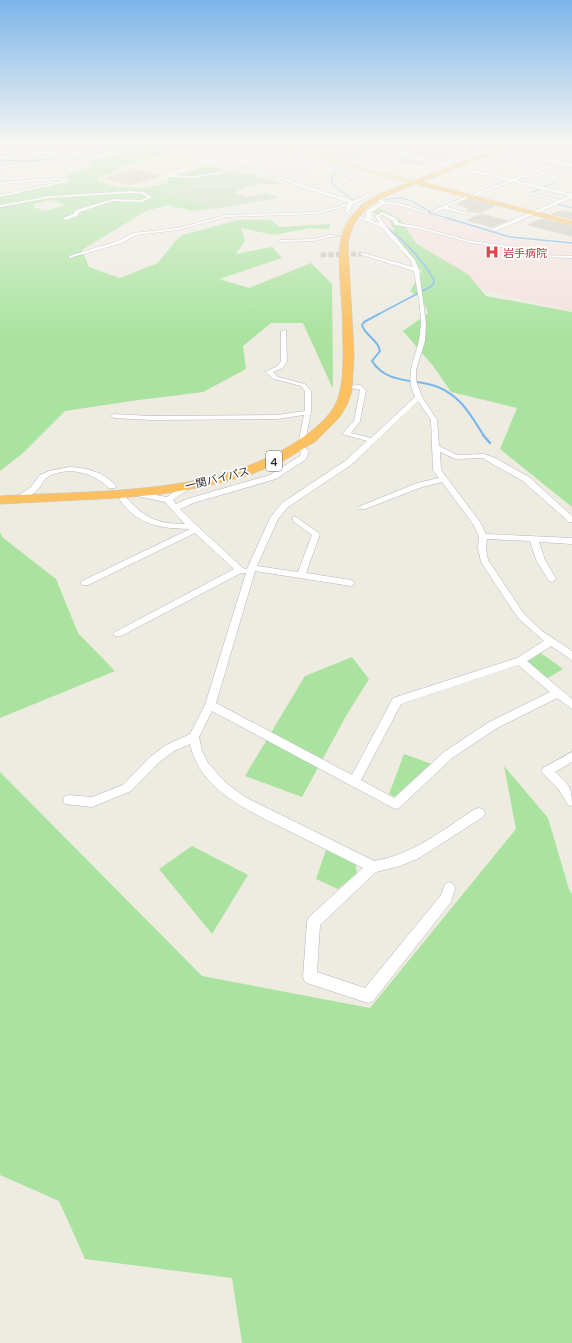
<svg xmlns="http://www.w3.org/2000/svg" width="572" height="1343" font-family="Lato,'Noto Sans JP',sans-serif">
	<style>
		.education { fill: #efebd1 }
		.medical { fill: #f4e2df }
		.green { fill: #aae39f; fill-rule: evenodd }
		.cemetery { fill: #c2d8b8 }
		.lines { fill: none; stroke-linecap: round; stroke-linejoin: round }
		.stream-far3 { stroke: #78b7ed; stroke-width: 1 }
		.stream-far2 { stroke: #78b7ed; stroke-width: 1.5 }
		.stream-far1 { stroke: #78b7ed; stroke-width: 2 }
		.stream { stroke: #78b7ed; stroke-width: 2.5 }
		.building { fill: #cac9bf; stroke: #cac8ba }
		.street-tunnel { stroke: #c8c5bd; stroke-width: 5; stroke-dasharray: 5 2.5; stroke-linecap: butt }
		.street-casing { stroke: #b4b4c0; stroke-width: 1 }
		.secondary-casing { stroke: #b4b4c0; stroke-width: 1 }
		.primary-casing { stroke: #c9c9c9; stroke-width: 1 }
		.highway-casing { stroke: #c9c9c9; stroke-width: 1 }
		.street { fill: #fff; fill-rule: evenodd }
		.secondary { fill: #fff; fill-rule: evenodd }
		.primary { fill: #eee866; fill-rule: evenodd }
		.highway { fill: #fbc060; fill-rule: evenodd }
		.labels { text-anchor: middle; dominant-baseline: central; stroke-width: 3.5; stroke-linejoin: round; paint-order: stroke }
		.far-health-label { font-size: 11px; fill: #be3a42; stroke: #fff; text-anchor: start }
		.far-street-label { font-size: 11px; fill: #2e2e2e; stroke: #fff }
		.shield { fill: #fff; stroke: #6d6d6d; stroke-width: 1 }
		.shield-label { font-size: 12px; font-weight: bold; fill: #2e2e2e }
	</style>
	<rect width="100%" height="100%" fill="#eeebe1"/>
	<path class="education" d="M149,144H230L209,148L203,152L199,167L166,178V181L146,188L118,186L101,181L100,177L117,172L119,168L168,152Z"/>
	<path class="medical" d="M386,204L401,205L510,239L572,245V311L503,295L448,276L382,224L372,212Z"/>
	<path class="green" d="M147,144L167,152L118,168L115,171L98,177V181L117,187L147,188L169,182L168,178L204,167H212L230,172L256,175L230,181L228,192L258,201L192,211L168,205L146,211L82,250L89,267L120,278L158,263L176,240L182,235L237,220H271L280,227L330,224L329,229L310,228L274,235L241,228L245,241L236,254L272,247L282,258L219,279L249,288L311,263L332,284L333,389L303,323H271L243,346L246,369L203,392L131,401L65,411L23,453L0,471V195L68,183L70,179L65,176L92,166L90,161L114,156L125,147H138ZM52,200L65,205L45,211L34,207V204Z
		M380,208L400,219L417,244L469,275L486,296L572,312V507L500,449L517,408L451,392L434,367L403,331L428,313L421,298L410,291L422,271L405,256L389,219L373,212Z
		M0,532L2,537L56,579L78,633L115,671L0,718Z
		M541,653L563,669L546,679L527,662Z
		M352,657L369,679L346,716L302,797L245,776L305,676Z
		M404,754L432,764L395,797L389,794Z
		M504,766L548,818L569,889L572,894V1343H242L232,1278L85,1259L59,1201L0,1175V772L202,976L370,1008L516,829Z
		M192,846L248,875L212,934L159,869Z
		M326,850L355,863L357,873L338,889L316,879Z"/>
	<path class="cemetery" d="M223,172L255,176L280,183C261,187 253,180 235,193L247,197L268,193L278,198L214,209L160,193Z"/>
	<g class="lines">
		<path class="stream-far3" d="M425,144L446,147
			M0,160L30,161L52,159
			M69,160L138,144
			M351,162L361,152L380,144
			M345,165L333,175L331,183L353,200
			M530,193L554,183
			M385,200C407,194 413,203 431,212L429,213L451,219
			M557,204L572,208
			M360,206L369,200"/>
		<path class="stream-far2" d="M447,218L510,237L572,243
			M377,315L430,287L433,285L434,280C423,260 402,238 383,225"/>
		<path class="stream-far1" d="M379,314L364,322L362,325C365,336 378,339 380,351L372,361C387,385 415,378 438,387C462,397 471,416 484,436"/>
		<path class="stream" d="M483,435L490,443"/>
	</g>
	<path class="building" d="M435,147L461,151L436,159L413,154Z
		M351,148L359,150L354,157L343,160L323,154L343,149Z
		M403,158L425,163L418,165L397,160Z
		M132,169L159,176L130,185L107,178Z
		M468,199L495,206L479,213L466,210L470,208L457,204Z
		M561,211L572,213V219L552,214Z
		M482,214L507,221L492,227L467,220Z
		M542,219L572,226V236L528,225Z"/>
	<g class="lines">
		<path class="street-tunnel" d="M321,255L361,254"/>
		<g class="street-casing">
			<path id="street" d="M17,144H22L64,157L81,155L127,144H132L81,157L0,169V167L60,158Z
				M212,144H216L200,154C195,170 188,170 173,175L193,176L251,167L224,154L263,144H268L230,154L261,169L354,144L264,170L281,177L307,168L308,170L284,178L353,201L367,195L381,198L379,199L368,197L352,205L349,212L352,214L350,215L345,212L347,206L317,214L226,217L178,230L136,235L122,243L69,258V256L118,241L133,233L178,228L226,215L317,212L350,203L303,188L254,168L193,178L166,177V175L190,166L193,163L197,152Z
				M357,144H362L403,153L431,144L490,152L491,154L435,145L407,154L512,179L544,167L493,155V153L572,172V174L548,168L529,176L546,179V181L524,177L516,180L572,194V198L496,231H492V229L557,201L529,194V192L560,200L569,196L512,182L474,196L473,194L508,181L403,156L366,168L365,166L399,155Z
				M529,144L572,151V153L531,145Z
				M368,169L369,171L352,177L366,180V182L346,177Z
				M57,178L71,181L0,197V195L63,181L57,180L0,184V182Z
				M131,191L144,192L152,197L142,202L113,201L80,212L77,216L65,220L63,218L73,214L76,210L113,199L141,200L147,197L142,194L131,193L49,198L0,207V205L49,196Z
				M469,195L472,196L447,207L468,213V215L444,209L434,212L432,211Z
				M381,201L403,204L429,213L427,214L401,206L380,203Z
				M382,212L396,218L399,223L420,227L471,241L516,247L540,255L572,256V258L539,257L515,249L471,243L420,229L395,225L392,220L382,215L379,216L385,225L415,260L419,270L426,324L425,341L416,370V380L422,397L437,420L439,446L457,455L484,454L495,458L529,477L572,516V522H569L523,481L489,462L483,458L456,459L440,452L441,470L480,522L486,534L572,538V544L539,542L545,560L556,579L552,582L549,581L536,560L530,541L487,539L486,548L488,560L524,614L542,631L572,651V660L551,646L527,661L572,699V709L557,698L497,728L452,758L399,808L395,809L212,711L199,737L202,751L208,763L225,782L245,797L374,861C412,855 443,830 475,809L479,808L483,809L485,813L483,817L419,858L400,866L376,872L320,925L317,972L365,988L441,895L445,884L449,882L453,884L455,888L451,902L373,1001L368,1003L310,984L305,982L303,977L307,922L309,917L363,868C338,856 314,843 289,831C250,811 200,791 190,744L174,751L158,763L131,791L92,807L65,804L63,800L65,796L69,795L92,797L123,785L150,757L166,745L190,734L205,705L246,573H241L121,636H115L113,634L115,632L234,569L195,533L88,585H82L81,583L82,581L190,529C159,528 139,526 119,499L123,497H126C144,518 157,524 185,524L165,502L133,495L129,493L133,491L167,497L184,484H190V488L173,500L176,504L187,499L270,475L300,456L301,452L294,447L298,445L304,415L277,419L151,420L114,418L111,416L114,414L151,416L277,415L305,411V391L301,386L274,379L265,372L278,366L281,361V331L286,330L287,361L283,368L273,372L278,377L305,384L311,391V412L304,447L309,451L306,459L276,479L193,503L180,509L195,524L243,568L247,569L270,518L282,503L345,461L367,441L342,434L354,421L360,390L358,389L344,388V386L360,385L366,390L360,421L351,433L371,438L415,397C403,371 418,357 420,333C423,312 417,291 414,271L359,254L363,253L413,267L411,261L381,227L356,217L360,216L379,223L375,216ZM418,401L431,420L433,470L439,478L417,483L358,507L359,509H365L422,487L442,482L473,524L479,536L478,548L481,562L518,618L544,641L517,658L393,698L352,775L216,703L255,571L351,586L355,583L351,580L306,573L320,534L296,517H293V521L312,535L298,572L257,566L278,519L288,507L351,465ZM518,665L550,692L489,722L444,752L394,798L361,780L401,704Z
				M329,235L346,236L329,237L314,241L280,242L278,241L280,240L314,239Z
				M70,467C88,468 104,472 116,486L115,488H109C93,472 66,465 46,478C43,481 42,485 39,488C34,494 27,497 21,501H18L14,499L31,487L40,475L49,471Z
				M572,752V762L555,772C569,785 572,786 572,806L568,805L559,790L541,771L543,768Z"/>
		</g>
		<g class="secondary-casing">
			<path id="secondary" d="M99,144H108L83,149L0,160V156Z
				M470,144H478L572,163V167L472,145Z
				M378,199H382L386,203L372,212L373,217L370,221H366V211L379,203L377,200Z"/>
		</g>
		<g class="primary-casing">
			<path id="primary" d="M266,144H274L417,182L412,183Z"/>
		</g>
		<g class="highway-casing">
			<path id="highway" d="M509,144H517L422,182L572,221V225L415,184L385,197L368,207L355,222L351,232L348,244L354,354L352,391L347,405L339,418L316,441L283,461L247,476L203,487L162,494L119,498L0,504V496C95,490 208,496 291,445C306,436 319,426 330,413C342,398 342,379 343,361C343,339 343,317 341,295C338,249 333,219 379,194Z"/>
		</g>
		<use href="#street" class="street"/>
		<use href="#secondary" class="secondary"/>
		<use href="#primary" class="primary"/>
		<use href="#highway" class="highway"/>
	</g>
	<linearGradient id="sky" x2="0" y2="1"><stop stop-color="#7bb5ea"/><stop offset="0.43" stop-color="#f7f6f2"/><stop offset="1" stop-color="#f7f6f2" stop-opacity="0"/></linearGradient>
	<rect width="572" height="332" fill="url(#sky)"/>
	<defs>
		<g id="hospital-bare" transform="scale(1.08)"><path d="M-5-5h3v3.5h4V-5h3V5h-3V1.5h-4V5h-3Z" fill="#e0444e" stroke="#fff" stroke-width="2.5" paint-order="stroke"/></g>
	</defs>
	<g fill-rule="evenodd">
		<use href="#hospital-bare" x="492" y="252"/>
	</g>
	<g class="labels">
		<g class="far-health-label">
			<text x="503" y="252">岩手病院</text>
		</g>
		<g class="far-street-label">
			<text transform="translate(217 478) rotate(-14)">一関バイパス</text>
		</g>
		<rect class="shield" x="266" y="451" width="16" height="20" rx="3"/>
		<g class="shield-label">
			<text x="274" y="461">4</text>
		</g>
	</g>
</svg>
